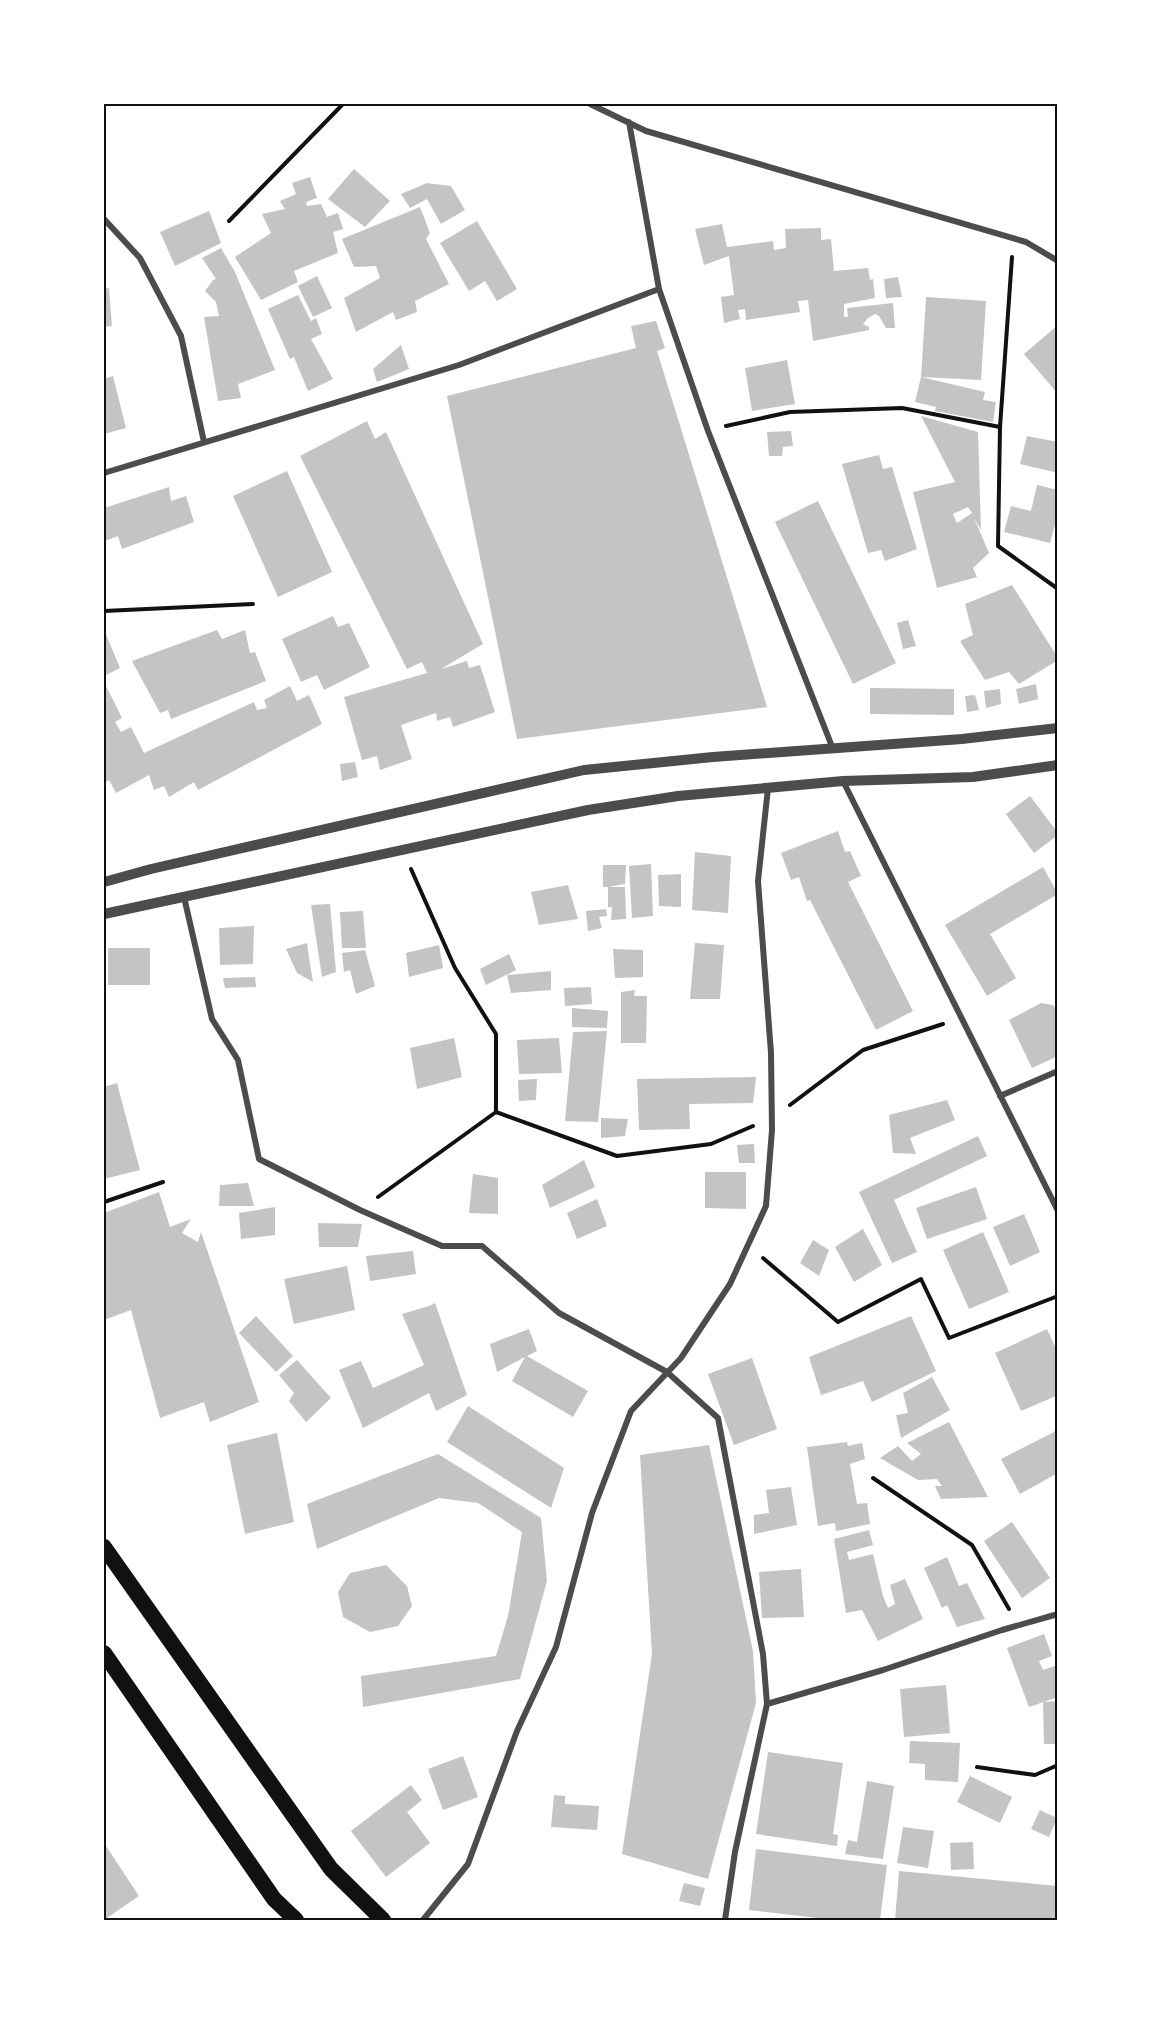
<svg xmlns="http://www.w3.org/2000/svg" width="1161" height="2024" font-family="'Varela Round',sans-serif">
	<style>
		.building { fill: #c4c4c4; fill-rule: evenodd }
		.lines { fill: none; stroke-linecap: round; stroke-linejoin: round }
		.path { stroke: #111; stroke-width: 4 }
		.minor { stroke: #4c4c4c; stroke-width: 6 }
		.tertiary { stroke: #4c4c4c; stroke-width: 10 }
		.trunk { stroke: #111; stroke-width: 16 }
		.neatline { fill: none; stroke: #111; stroke-width: 2 }
	</style>
	<rect width="100%" height="100%" fill="#fff"/>
	<path class="building" d="M354,169L390,201L365,227L328,199Z
		M310,177L317,198L306,202L307,206L321,204L327,217L338,213L343,229L333,232L338,253L294,271L298,282L261,300L235,257L271,233L262,214L285,209L280,201L296,194L292,183Z
		M427,183L451,186L465,210L441,224L427,199L410,208L401,194Z
		M420,207L430,233L426,239L449,284L415,301L417,312L396,320L393,312L356,332L344,298L380,278L376,266L354,267L342,239Z
		M209,211L221,243L175,266L160,232Z
		M477,221L517,289L497,301L485,281L469,291L440,243Z
		M722,224L727,247L773,241L774,250L786,248L785,229L821,228V240L831,239L834,271L868,268L870,280L873,279L875,298L844,304V317H848L847,308L893,303L895,328H886L879,316L875,314L868,318L863,324L869,327V330L813,341L808,300L798,301L800,312L746,320L745,309L738,310L740,319L724,323L721,297L734,295L729,256L704,265L695,229Z
		M221,248L235,272L275,370L238,384L241,398L218,401L204,317L219,316L216,302L205,291L213,280L216,279L202,258Z
		M317,276L332,308L313,317L298,286Z
		M898,277L902,297L886,298L884,279Z
		M109,288L112,326L104,327V289Z
		M298,295L311,321L316,318L322,334L311,339L333,379L308,391L294,357L290,359L268,309Z
		M926,297L986,301L981,380L921,377Z
		M656,321L665,348L657,351L767,707L517,739L447,396L636,348L631,326Z
		M1058,325V394L1024,354Z
		M401,345L409,369L377,382L373,369Z
		M787,360L795,404L752,411L745,368Z
		M113,376L126,428L104,434V379Z
		M921,377L985,392L983,400L996,402L993,422L935,411L936,407L915,402Z
		M921,416L978,432L981,530L974,518L989,553L973,568L977,577L937,588L913,492L955,482ZM968,507L972,513L957,523L953,514Z
		M367,421L375,439L386,432L483,644L441,669L467,661L469,668L480,665L495,712L453,727L450,717L437,721L436,713L401,725L412,759L380,770L377,756L362,760L344,697L427,673L422,662L407,669L300,456Z
		M791,431L793,446L783,447L782,456H769L767,432Z
		M1027,436L1058,442V473L1020,464Z
		M879,455L883,469L892,467L917,549L885,561L881,550L868,553L842,464Z
		M287,471L332,572L278,597L233,496Z
		M1037,485L1058,490V513L1050,543L1004,532L1011,506L1031,511Z
		M169,487L171,501L186,496L194,522L122,549L118,536L105,541L104,535V508Z
		M818,501L896,663L853,684L775,522Z
		M1012,585L1058,658V660L1019,684L1009,672L985,680L960,641L973,635L965,604Z
		M333,616L338,627L349,623L370,667L324,690L317,675L301,682L282,639Z
		M908,620L916,646L903,649L897,623Z
		M217,630L222,639L245,630L250,653L255,652L266,681L171,719L168,710L160,713L132,661Z
		M104,632H105L120,668L104,676Z
		M104,682L122,718L115,722L121,732L131,727L144,753L254,702L257,710L267,708L264,700L290,686L297,701L309,695L322,724L198,790L194,782L169,797L164,786L154,790L149,775L116,793L109,780L104,783Z
		M1036,684L1038,699L1019,704L1016,689Z
		M870,688L954,689V715L870,714Z
		M1000,689L1001,704L986,708L984,691Z
		M975,695L979,710L967,712L965,696Z
		M355,762L358,777L342,781L340,764Z
		M1030,796L1058,833V835L1034,853L1006,814Z
		M838,831L845,852L850,851L861,876L848,882L913,1011L876,1030L810,900L807,901L799,877L791,880L781,853Z
		M695,852L731,856L728,913L692,910Z
		M651,864L653,916L632,918L629,866Z
		M603,865H626L625,884L608,887H625L626,919L611,920L612,907H608V887H603Z
		M1043,867L1058,894L990,934L1016,978L987,996L945,925Z
		M681,874V907L659,906L658,875Z
		M568,885L578,919L539,925L531,892Z
		M330,904L336,972L322,977L311,905Z
		M606,909L607,916L599,917L602,928L588,931L586,911Z
		M363,911L366,948H342L340,912Z
		M254,926L253,964L220,965L219,928Z
		M307,943L310,964L313,982L297,973L286,949Z
		M695,943L724,945L720,999H690Z
		M439,945L443,968L409,977L406,953Z
		M108,948H150V985H108Z
		M613,949L643,950V977L615,978Z
		M365,950L375,986L356,994L350,970L344,972L342,953Z
		M509,954L516,970L486,985L480,969Z
		M551,971V990L511,993L507,975Z
		M255,977L256,987L225,988L223,978Z
		M591,987L592,1004L565,1006L564,988Z
		M635,990L634,996H647L646,1043H621V992Z
		M1041,1003L1053,1005L1058,1012V1056L1032,1068L1009,1020Z
		M572,1008L608,1011L607,1028L572,1027Z
		M607,1031L598,1122L565,1121L573,1032Z
		M454,1038L462,1077L417,1089L410,1048Z
		M559,1038L562,1073L519,1074L517,1040Z
		M756,1077L753,1103L689,1104L690,1129L639,1130L637,1079Z
		M537,1079L536,1100L519,1101L518,1080Z
		M117,1083L140,1170L104,1179V1087Z
		M947,1100L955,1120L910,1138L916,1154L893,1153L889,1115Z
		M601,1118L628,1119L625,1136L601,1138Z
		M978,1136L987,1156L894,1200L917,1252L892,1263L859,1192Z
		M754,1144L755,1163H739L737,1145Z
		M584,1160L595,1187L550,1208L542,1185Z
		M705,1172H746V1209L705,1208Z
		M473,1174L498,1178V1214L469,1213Z
		M248,1183L254,1206H219L220,1185Z
		M976,1187L987,1219L927,1239L916,1208Z
		M159,1192L170,1227L191,1219L182,1233L198,1242L201,1232L259,1402L210,1422L204,1402L160,1418L131,1310L104,1320V1213Z
		M597,1199L607,1226L577,1239L567,1213Z
		M275,1207V1235L241,1239L239,1213Z
		M1024,1214L1040,1252L1010,1266L993,1227Z
		M318,1223L362,1224L358,1247H319Z
		M863,1229L882,1265L854,1282L835,1247Z
		M983,1232L1009,1292L969,1309L943,1250Z
		M813,1240L829,1250L819,1276L800,1263Z
		M413,1251L416,1274L370,1281L366,1256Z
		M347,1266L355,1310L294,1324L284,1279Z
		M435,1303L467,1395L436,1411L429,1393L363,1428L339,1370L361,1361L373,1388L424,1365L402,1314L429,1306Z
		M256,1316L293,1356L276,1372L239,1333Z
		M911,1316L936,1371L872,1402L863,1381L821,1395L809,1357Z
		M529,1329L537,1351L527,1356L588,1391L573,1417L512,1381L525,1357L497,1372L490,1344Z
		M1047,1329L1058,1353V1395L1021,1411L995,1353Z
		M752,1358L777,1429L734,1445L708,1374Z
		M297,1360L331,1398L306,1422L289,1401L294,1393L279,1375Z
		M932,1377L950,1410L901,1438L896,1415L908,1413L903,1393Z
		M468,1406L564,1468L551,1508L447,1442Z
		M949,1422L988,1497L941,1499L935,1486H942L937,1479L918,1480L880,1458L898,1446L912,1461L921,1454L907,1443Z
		M1058,1424V1473L1020,1494L1001,1459L1054,1432Z
		M277,1433L294,1522L245,1534L227,1445Z
		M847,1442L848,1446L862,1443L865,1459L850,1464L857,1504L867,1503L870,1524L836,1531L835,1523L818,1526L807,1447Z
		M709,1445L753,1651L756,1703L708,1879L622,1854L652,1654L640,1455Z
		M438,1454L541,1518L547,1581L520,1679L363,1707L361,1676L496,1656L508,1616L522,1532L478,1503L439,1498L317,1549L307,1504Z
		M791,1487L797,1525L754,1534V1515L769,1513L766,1490Z
		M1012,1522L1050,1578L1022,1598L984,1541Z
		M869,1530L873,1545L847,1552L849,1560L873,1554L883,1596L888,1608L895,1604L890,1585L905,1579L923,1619L878,1641L862,1610L846,1613L834,1539Z
		M947,1557L959,1586L967,1583L985,1619L957,1627L947,1605L942,1608L924,1568Z
		M386,1565L407,1586L412,1606L398,1626L370,1632L343,1617L338,1592L350,1573Z
		M801,1569L804,1617L762,1618L759,1572Z
		M1044,1634L1052,1656L1039,1661L1043,1670L1058,1665V1697L1029,1707L1007,1648Z
		M946,1685L950,1733L904,1737L900,1689Z
		M1058,1701V1744H1044L1043,1702Z
		M910,1741L960,1743L958,1782L925,1780V1764L909,1763Z
		M768,1752L843,1763L833,1834L838,1835L837,1846L756,1834Z
		M463,1756L478,1797L443,1810L428,1769Z
		M970,1776L1012,1797L1000,1823L957,1802Z
		M867,1781L894,1786L883,1859L845,1854L848,1840L857,1842Z
		M411,1785L422,1800L407,1812L430,1843L386,1877L351,1831Z
		M554,1795L565,1796V1804L599,1806L597,1830L551,1827Z
		M1040,1810L1057,1818L1049,1837L1031,1829Z
		M903,1827L934,1831L928,1868L897,1863Z
		M973,1842L974,1869L951,1870L950,1843Z
		M104,1843L139,1896L104,1920Z
		M756,1849L887,1865L880,1920H834L749,1910Z
		M899,1871L1058,1886V1920H895Z
		M684,1883L705,1888L700,1906L679,1901Z"/>
	<g class="lines">
		<path class="path" d="M229,221L343,104
			M726,426L790,412L902,408L1000,427L1012,257
			M1000,427L998,546L1058,589
			M104,611L253,604
			M790,1105L863,1050L943,1024
			M496,1112L617,1156L711,1144L753,1126
			M378,1197L496,1112V1034L455,968L411,869
			M104,1202L163,1182
			M763,1258L838,1322L921,1279L949,1338L1058,1296
			M873,1478L972,1545L1009,1609
			M977,1767L1035,1775L1058,1765"/>
		<path class="minor" d="M590,104L646,131L1026,242L1058,261
			M104,219L140,258L181,336L204,442
			M659,289L708,431L833,749
			M104,473L459,365L659,289L629,122
			M843,781L1058,1211
			M184,897L212,1019L238,1060L259,1159L360,1210L442,1246H482L559,1313L667,1372L718,1418L763,1654L767,1704L883,1670L1002,1630L1058,1614
			M1000,1096L1058,1071
			M423,1920L468,1864L517,1731L556,1647L592,1513L631,1411L681,1358L730,1284L766,1206L772,1130L771,1053L758,881L768,788
			M725,1920L735,1852L767,1704"/>
		<path class="tertiary" d="M104,882L151,869L584,770L713,757L962,739L1058,728
			M104,914L588,810L678,796L843,781L973,777L1058,765"/>
		<path class="trunk" d="M104,1547L331,1869L383,1920
			M104,1653L274,1899L296,1920"/>
	</g>
	<rect width="1161" height="2024" fill="none" stroke="#ffffff" stroke-width="210"/>
	<rect x="105" y="105" width="951" height="1814" class="neatline"/>
</svg>
